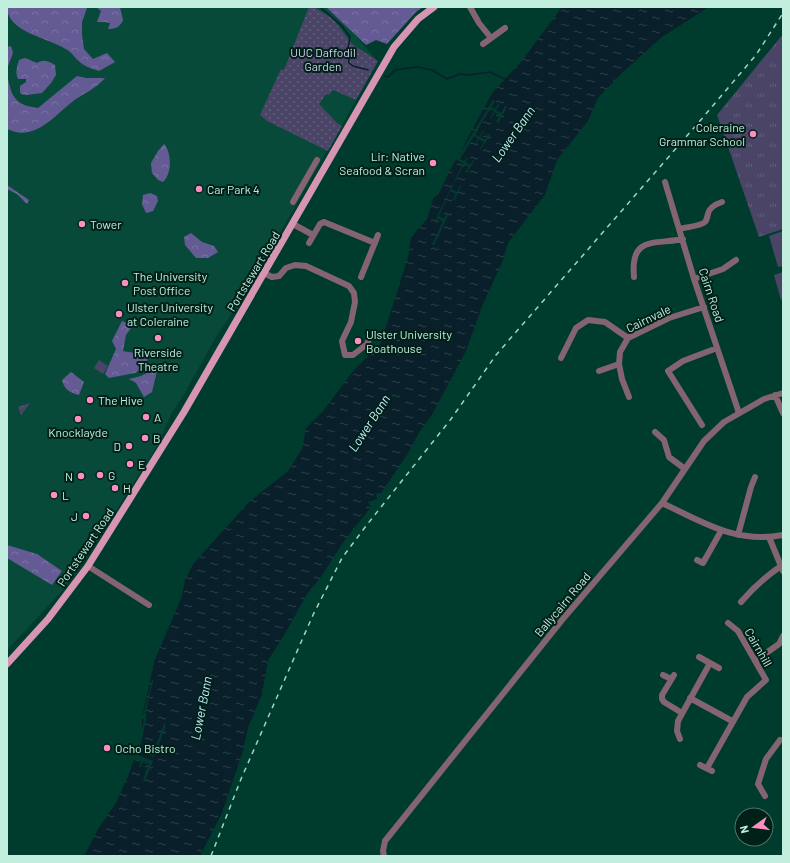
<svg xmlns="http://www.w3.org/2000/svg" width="790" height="863" font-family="Barlow,sans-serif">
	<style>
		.built { fill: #084a3a }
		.grass { fill: url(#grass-dots) }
		.forest { fill: url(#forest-crowns) }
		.park { fill: url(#park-tufts) }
		.pitch { fill: #4a4467 }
		.water { fill: url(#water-ripples) }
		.pier { fill: #003c2e }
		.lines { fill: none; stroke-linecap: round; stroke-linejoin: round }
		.stream { stroke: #09202b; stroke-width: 1.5 }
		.minor { stroke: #856472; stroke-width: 6 }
		.major { stroke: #d695b2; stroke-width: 7 }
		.rail { stroke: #a4d3c3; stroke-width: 1.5; stroke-dasharray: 5 5; stroke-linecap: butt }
		.poi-dot { fill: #fc8fc2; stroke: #012017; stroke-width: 1.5 }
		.labels { text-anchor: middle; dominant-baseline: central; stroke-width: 4; stroke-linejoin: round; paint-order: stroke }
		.park-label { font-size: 12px; fill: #d3cff2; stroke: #012017 }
		.poi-label { font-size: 12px; fill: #c1eedd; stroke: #012017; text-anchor: start }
		.street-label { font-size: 12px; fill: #c1eedd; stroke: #012017 }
		.water-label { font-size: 13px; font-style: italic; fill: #c4eafe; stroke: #012017 }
	</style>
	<defs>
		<pattern id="grass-dots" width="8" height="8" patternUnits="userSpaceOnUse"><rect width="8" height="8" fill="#4a4467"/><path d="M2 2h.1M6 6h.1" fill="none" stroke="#625f7c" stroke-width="1.8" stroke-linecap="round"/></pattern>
		<pattern id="forest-crowns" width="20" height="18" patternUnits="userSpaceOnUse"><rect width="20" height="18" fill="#655b94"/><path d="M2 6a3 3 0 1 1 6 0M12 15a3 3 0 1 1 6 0" fill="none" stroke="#7973a3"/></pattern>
		<pattern id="park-tufts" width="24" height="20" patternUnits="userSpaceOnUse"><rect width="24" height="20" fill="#4a4467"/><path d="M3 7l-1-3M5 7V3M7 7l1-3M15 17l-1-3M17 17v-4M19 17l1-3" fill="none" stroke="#625f7c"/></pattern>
		<pattern id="water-ripples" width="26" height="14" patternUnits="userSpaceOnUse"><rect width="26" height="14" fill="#09202b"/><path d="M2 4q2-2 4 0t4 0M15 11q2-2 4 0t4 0" fill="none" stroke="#2b4149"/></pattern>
	</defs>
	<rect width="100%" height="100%" fill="#003c2e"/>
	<path class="built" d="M7,7H326L343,21L378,62L246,292L216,337L183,396L171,414L159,443L75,575L61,592L7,650Z"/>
	<path class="grass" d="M309,7H314L333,19L352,44L378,61L356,100L333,90L329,95L326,94L319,104L337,123L342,126L328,151L267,121L260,115L281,69L284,70Z
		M30,403L21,415L18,407Z"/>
	<path class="forest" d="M7,7H120L123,20C120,27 116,29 108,29L110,23L104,22H97L101,11L96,7L87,8L82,22V35L84,49L93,59L107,53L115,62L99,71C94,69 89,68 84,65C78,62 74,55 69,51C51,38 7,33 7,7Z
		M326,7H423L416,12L387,44L376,40L366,45Z
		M11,46L13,53L7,69V47Z
		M25,58L37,63C44,59 48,61 55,65L56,75L51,83L42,93L27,95L21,94L20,92V86L26,82V79H18C15,72 17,67 19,60Z
		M7,73C11,96 14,105 38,108L77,76L86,78H105C96,89 82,94 72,102C59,112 45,129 28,132C20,134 15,132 7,129Z
		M164,144C172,153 172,174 163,182L158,180L152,173L151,163L158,151Z
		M7,185L29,200L27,204L17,194L7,189Z
		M150,193L157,196L158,201L153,211L146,213L142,204L143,195Z
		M191,233L202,242L214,246L218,252L208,258H196L185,245L184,237Z
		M122,321L133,325L126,335L123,351C133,354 144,351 149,354L146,366L135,373L109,378L105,374L116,349L112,341Z
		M158,367L152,392L144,397L136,383L129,379L141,376Z
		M71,372L84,382L79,395C70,393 64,389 62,380Z
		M7,545L37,554L62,571L52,585L7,558Z"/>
	<path class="park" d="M783,34V229L759,237L717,115Z
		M783,272V299L781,300L774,275Z"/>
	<path class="pitch" d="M783,231V266L778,267L769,236Z
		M99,360L108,366L103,374L94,368Z"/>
	<path class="water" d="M562,7H709L662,37L621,74L598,98L588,121L557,160L545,195L508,243L502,263L483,304L466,351L432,415L420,431L407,455L388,483L381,493L376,494L377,499L368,502L371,507L342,544L321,577L307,594L286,632L268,661L262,694L248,728L243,751L222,813L200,856H84L98,829L116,803L126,780L142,735V717L154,662L182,596L185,580L193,564L249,502L288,471L302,449L306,428L323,411L354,370L381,343L408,257L411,237L427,219L433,199L440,191L450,170L492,93L520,63Z"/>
	<path class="pier" d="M493,100L495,101L491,107L495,109L499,103L500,104L496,110L501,113L505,106L507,107L498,123L496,122L500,115L495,112L491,119L490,118L494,111L490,109L475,134L479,137L483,131H484L480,137L485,140L488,134L490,135L481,149H480L484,142L479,139L475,146L474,145L478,139L474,136L460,159L464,161L467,157L468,158L465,162L470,165L473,160L474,161L467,173L465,172L469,167L464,164L451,189L457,192L460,185L461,186L454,201L453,200L456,194L450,191L439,216L444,219L447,213H449L434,245H432L443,221L438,219L436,222L435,221L463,163L455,159L463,143L465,144L458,157Z
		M152,680L153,681L145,714H147L140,748L153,754L164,724L166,725L154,757L134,749L135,748L138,749L144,720L140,716H143Z
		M133,753L153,761L145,781L143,780L149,764L143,762L141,767H139L141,761L134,760L127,779L125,778Z"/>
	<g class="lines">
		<path class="stream" d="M320,7L342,26L350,37L348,49L349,63L353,66L368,70
			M384,76L388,77L395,70L417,67L432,70L447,79L460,74L469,75L490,72L507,80"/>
		<path class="minor" d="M470,7L479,23L491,38
			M483,44L505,28
			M665,182L694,279L739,413
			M293,202L317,160
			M293,224L313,235
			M680,229C686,227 701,226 705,222C707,220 707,217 708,214C709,207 716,204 722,202
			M309,243L320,224L324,222L375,243
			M264,273L272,277L279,276L286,268L295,265L306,266L349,286L354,293L355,302L351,322L342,341L345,355H353L367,344L372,333
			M361,277L378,235
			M634,277C630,235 655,245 683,239
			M694,279L723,269L736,260
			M561,358L576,328L588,320L605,322L628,338
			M599,371L619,364
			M775,395L783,413
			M629,397L622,379L619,364L620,352L628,338L669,318L704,307
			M702,425L668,371L683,361L717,348
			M655,432L664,440L669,457L685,469
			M662,503C703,522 735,544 783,535
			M738,535L751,487L755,477
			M769,537L783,571
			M697,560L703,563L721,531
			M88,566L149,605
			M741,602C753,588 765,577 781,566
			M699,657L719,668
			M755,661L779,644L783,636
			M663,675L671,679
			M674,675L662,695V699L664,702L682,713
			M690,698L732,721
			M680,739L677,731L678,721L710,663
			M700,765L712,771
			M707,768L747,697L766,680L738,631L728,623
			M765,796L758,784L766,759L780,740
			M384,856L383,851L385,841L562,620L662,503L704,441L724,422L764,399L783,393"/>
		<path class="major" d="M7,664L48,619L88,566L184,412L394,47L418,19L434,7"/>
		<path class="rail" d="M211,856L241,779L313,615L342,558L366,526L451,419L496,355L699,122L756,55L783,13"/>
	</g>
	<g class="poi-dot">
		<circle cx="753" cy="134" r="4"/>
		<circle cx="433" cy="163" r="4"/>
		<circle cx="199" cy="189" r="4"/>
		<circle cx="82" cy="224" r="4"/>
		<circle cx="125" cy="283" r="4"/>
		<circle cx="119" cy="314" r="4"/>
		<circle cx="158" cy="338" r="4"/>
		<circle cx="358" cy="341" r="4"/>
		<circle cx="90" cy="400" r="4"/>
		<circle cx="146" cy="417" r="4"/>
		<circle cx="78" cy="419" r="4"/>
		<circle cx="145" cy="438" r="4"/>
		<circle cx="129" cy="446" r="4"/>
		<circle cx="130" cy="464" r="4"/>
		<circle cx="100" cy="475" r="4"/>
		<circle cx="81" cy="476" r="4"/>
		<circle cx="115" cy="488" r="4"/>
		<circle cx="54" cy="495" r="4"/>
		<circle cx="86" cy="516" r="4"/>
		<circle cx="107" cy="748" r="4"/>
	</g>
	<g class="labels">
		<g class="park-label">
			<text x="323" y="52">UUC Daffodil<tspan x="323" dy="14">Garden</tspan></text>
		</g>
		<g class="poi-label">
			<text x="745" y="127" text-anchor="end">Coleraine<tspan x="745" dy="14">Grammar School</tspan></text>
			<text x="425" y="156" text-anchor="end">Lir: Native<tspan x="425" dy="14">Seafood &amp; Scran</tspan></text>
			<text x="207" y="189">Car Park 4</text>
			<text x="90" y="224">Tower</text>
			<text x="133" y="276">The University<tspan x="133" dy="14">Post Office</tspan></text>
			<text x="127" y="307">Ulster University<tspan x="127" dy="14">at Coleraine</tspan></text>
			<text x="366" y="334">Ulster University<tspan x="366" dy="14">Boathouse</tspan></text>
			<text x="158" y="352" text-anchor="middle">Riverside<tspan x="158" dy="14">Theatre</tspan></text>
			<text x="98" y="400">The Hive</text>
			<text x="154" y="417">A</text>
			<text x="78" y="432" text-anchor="middle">Knocklayde</text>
			<text x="153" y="438">B</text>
			<text x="121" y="446" text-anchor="end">D</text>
			<text x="138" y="464">E</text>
			<text x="108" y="475">G</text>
			<text x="73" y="476" text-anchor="end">N</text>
			<text x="123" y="488">H</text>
			<text x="62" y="495">L</text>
			<text x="78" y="516" text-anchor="end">J</text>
			<text x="115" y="748">Ocho Bistro</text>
		</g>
		<g class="street-label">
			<text transform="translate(253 271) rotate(-59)">Portstewart Road</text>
			<text transform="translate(712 295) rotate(72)">Cairn Road</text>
			<text transform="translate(648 318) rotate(-26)">Cairnvale</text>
			<text transform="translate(85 547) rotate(-56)">Portstewart Road</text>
			<text transform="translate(562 604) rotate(-50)">Ballycairn Road</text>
			<text transform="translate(759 647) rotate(60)">Cairnhill</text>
		</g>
		<g class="water-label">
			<text transform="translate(513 134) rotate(-55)">Lower Bann</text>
			<text transform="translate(369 423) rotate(-57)">Lower Bann</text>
			<text transform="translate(201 708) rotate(-79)">Lower Bann</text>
		</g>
	</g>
	<rect width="790" height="863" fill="none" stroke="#c1eedd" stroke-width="16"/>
	<g transform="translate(754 827) rotate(256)"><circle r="19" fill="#012017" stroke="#4e7266"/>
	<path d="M0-3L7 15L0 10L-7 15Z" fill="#fc8fc2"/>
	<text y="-6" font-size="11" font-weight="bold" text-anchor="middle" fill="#c1eedd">N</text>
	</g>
</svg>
